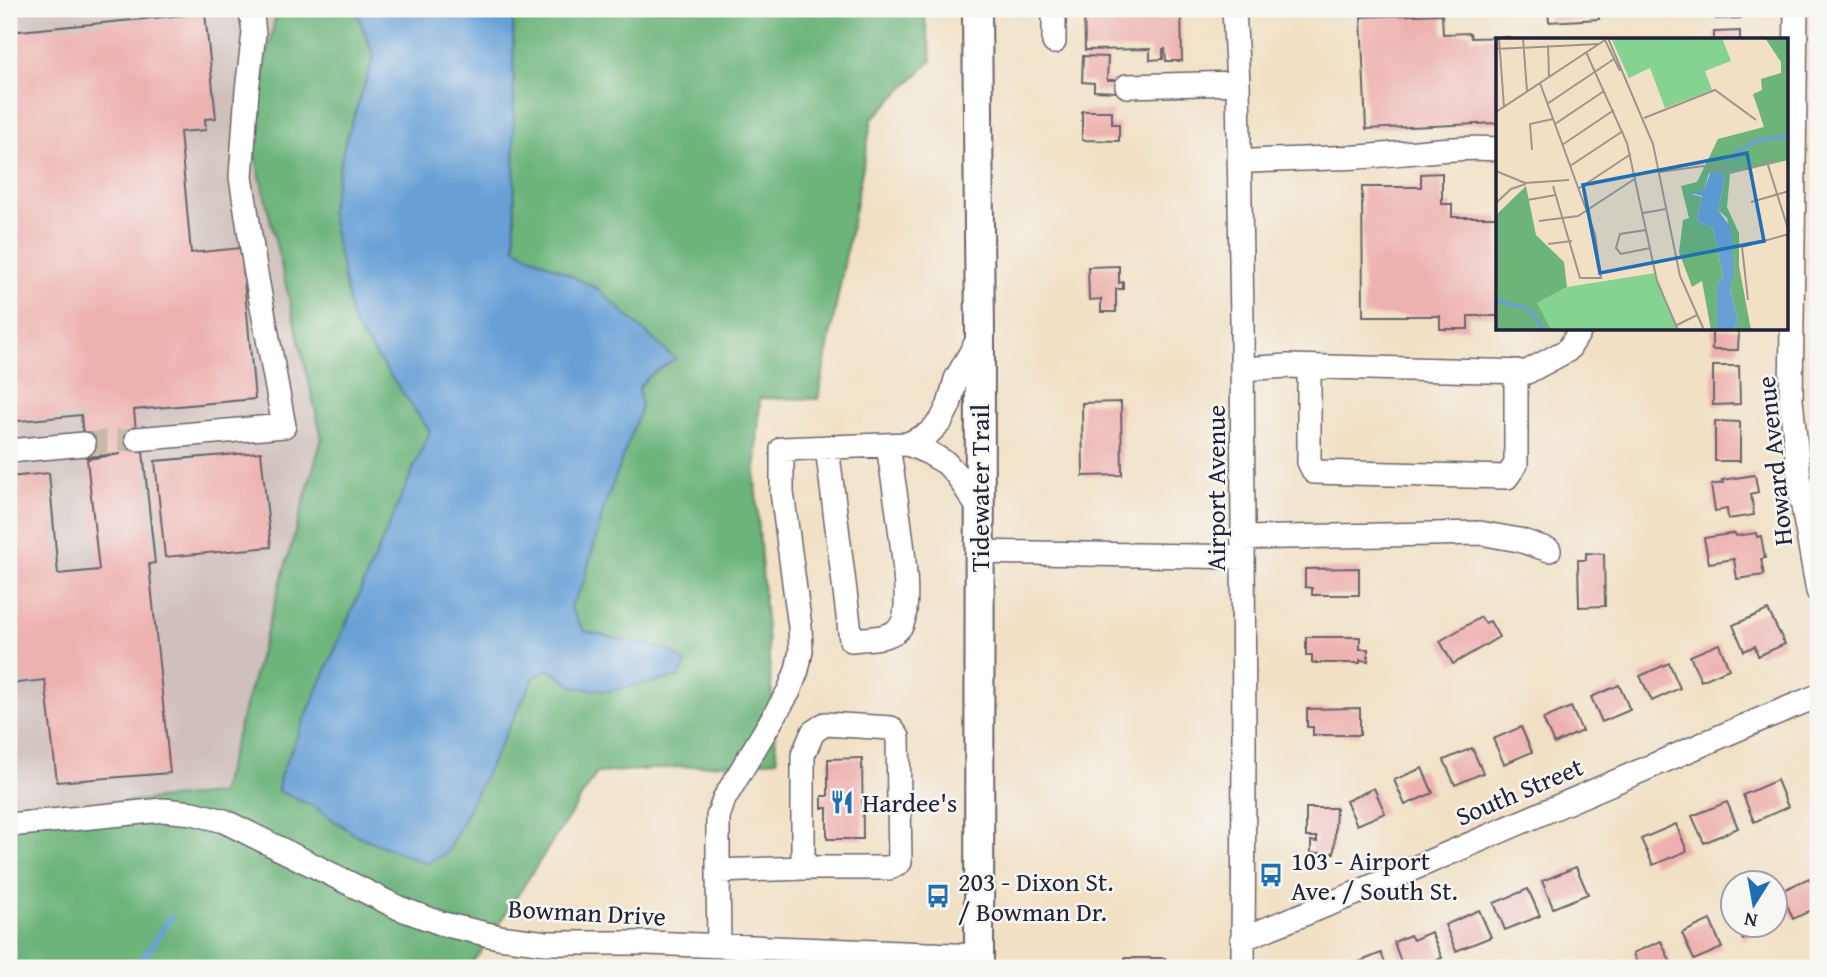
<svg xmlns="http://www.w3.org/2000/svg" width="1827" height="977" font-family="'Gentium Book Plus',serif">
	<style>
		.industrial { fill: #cfc0bb }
		.forest { fill: #6cb47a; stroke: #476b5a; stroke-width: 2 }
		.water { fill: #68a0d6; stroke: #456188; stroke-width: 2 }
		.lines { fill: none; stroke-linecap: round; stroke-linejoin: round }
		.stream { stroke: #68a0d6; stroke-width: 6 }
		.building { fill: #edb1af }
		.minor-tunnel { stroke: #c8baa9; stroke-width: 23; stroke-dasharray: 23 11; stroke-linecap: butt }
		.minor-casing { stroke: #6a646b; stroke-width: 26 }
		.major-casing { stroke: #6a646b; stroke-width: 32 }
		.minor { stroke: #fff; stroke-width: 23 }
		.major { stroke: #fff; stroke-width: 28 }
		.labels { text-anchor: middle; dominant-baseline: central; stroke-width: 5; stroke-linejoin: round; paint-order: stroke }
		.street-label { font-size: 26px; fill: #22223b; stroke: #f6f6f2 }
		.poi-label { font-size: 26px; fill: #22223b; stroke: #f6f6f2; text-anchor: start }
		.inset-river { fill: none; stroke: #68a0d6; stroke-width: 3.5 }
		.inset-road { fill: none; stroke: #9e948d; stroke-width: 2 }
		.view { fill: #1f6fb2; fill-opacity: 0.15; stroke: #1f6fb2; stroke-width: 3.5 }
		.inset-edge { fill: none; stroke: #22223b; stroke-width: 3.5 }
	</style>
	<rect width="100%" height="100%" fill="#f6f6f2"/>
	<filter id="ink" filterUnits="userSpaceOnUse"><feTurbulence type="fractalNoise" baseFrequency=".0143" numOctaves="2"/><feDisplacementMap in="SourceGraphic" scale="14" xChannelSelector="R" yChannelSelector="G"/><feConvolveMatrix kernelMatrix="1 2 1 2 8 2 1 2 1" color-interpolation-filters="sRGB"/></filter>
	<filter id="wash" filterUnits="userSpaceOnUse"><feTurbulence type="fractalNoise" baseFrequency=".00686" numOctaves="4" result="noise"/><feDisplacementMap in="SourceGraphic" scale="28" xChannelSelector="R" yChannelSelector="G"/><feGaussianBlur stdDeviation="1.57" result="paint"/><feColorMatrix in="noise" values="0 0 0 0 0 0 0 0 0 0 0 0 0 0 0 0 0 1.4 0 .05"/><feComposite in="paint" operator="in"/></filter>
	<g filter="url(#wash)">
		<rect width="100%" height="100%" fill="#f1e0c4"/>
		<path class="industrial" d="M9,9H277L251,138L322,438L220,795L9,870Z"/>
		<path class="forest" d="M277,9H357V13L374,56L345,143L353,323L430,431L280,776L278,791L313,806L356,835L447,851L534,677L549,669L574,687L671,651L584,631L570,607L583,584L605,505L640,408L639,387L650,375L598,289L515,248L513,9H923L932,60L872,119L818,399L760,398L755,480L777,760L597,773L480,953L467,968H9V811L220,794L322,438L251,138Z"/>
		<path class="water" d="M357,9H513L515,248L598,289L675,359L650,375L639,387L641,408L605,505L583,584L570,607L584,631L671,651L686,664L679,677L608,691L574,687L549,669L534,677L447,852L426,864L356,835L313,806L278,791L280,776L430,431L353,323L330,211L345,143L374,56L357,13Z"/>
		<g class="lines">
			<path class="stream" d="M137,968L171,917"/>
		</g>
		<g id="blocks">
			<path class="building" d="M1084,9H1181L1182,61H1166L1165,49H1163V59L1150,60V49L1085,50Z
				M1548,9H1598L1599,19L1549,22Z
				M1715,9H1741V18L1716,19Z
				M205,13L216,118L205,119L206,130L180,132L191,253L241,248L255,399L134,410L138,452H143L155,563L149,564L170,773L57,782L45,680L9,684V477L49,473L58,574L99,570L87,459L121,454L85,457L81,415L9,422V32Z
				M1442,14L1443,34L1470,33L1471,38L1509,37L1510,40H1498V123L1366,129L1361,17Z
				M1740,31V40H1714V32Z
				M1083,56L1108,57L1107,80H1118V92L1094,91V83L1082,82Z
				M1082,111H1112V124H1119V141L1082,140Z
				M1442,173V204H1452V217H1498V316H1468V329H1440V316H1363L1362,187H1421V174Z
				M1119,266V283L1123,282V289H1116V312H1101V299L1089,300L1088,267Z
				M1712,329H1739L1738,350H1712Z
				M1713,366H1739L1740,404L1713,405Z
				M1121,402L1122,475L1083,476L1082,403Z
				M1715,421L1740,422V461H1715Z
				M261,452L271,547L165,557L155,461Z
				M1755,475L1758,492L1751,494L1754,515L1728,519L1727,509L1715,511L1711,485L1723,483L1722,480Z
				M1735,533L1736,536L1756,533L1757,537L1761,536L1765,558L1761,559L1764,575L1737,579L1734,559L1709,563L1704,538Z
				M1586,553L1604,554L1605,606L1579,607L1578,560H1586Z
				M1359,568V595H1312V588L1305,587V569Z
				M1768,610L1785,644L1758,656L1755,646L1744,651L1733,625Z
				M1481,617L1485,623L1490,621L1499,637L1453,664L1440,641Z
				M1306,637H1360V649H1368V661L1360,660V663H1312V655H1306Z
				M1719,644L1729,669L1701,681L1690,656Z
				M1669,663L1680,688L1652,701L1640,676Z
				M1619,685L1630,710L1602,722L1591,697Z
				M1571,707L1582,731L1554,744L1543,719Z
				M1360,708V735H1313V727H1307V709Z
				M1521,727L1532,752L1504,764L1493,739Z
				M1472,748L1483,773L1455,785L1444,760Z
				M862,758L863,839H827V808H822V796H828V759Z
				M1422,768L1433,793L1405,805L1394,780Z
				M1777,780L1788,807L1754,822L1743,795Z
				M1374,788L1385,813L1357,825L1346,801Z
				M1727,802L1738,828L1704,843L1692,816Z
				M1306,808H1336L1334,853H1311V841L1317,842V837H1306Z
				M1676,824L1687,851L1653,865L1641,839Z
				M1576,867L1588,894L1553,908L1542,881Z
				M1809,878L1818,899V907L1793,919L1781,891Z
				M1528,889L1540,916L1505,930L1494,903Z
				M1479,910L1491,937L1456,951L1445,925Z
				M1710,920L1722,948L1694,960L1682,933Z
				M1736,925H1770L1772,927L1743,940Z
				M1431,932L1442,958L1428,964L1430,968H1403L1394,942L1410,935L1413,940Z
				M1661,941L1673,968H1639L1633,953Z
				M1381,953L1387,968H1344Z
				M1125,958H1165V968H1126Z
				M1612,962L1615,968H1599Z"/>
		</g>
	</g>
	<g filter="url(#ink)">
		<use href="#blocks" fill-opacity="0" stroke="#6a646b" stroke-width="2"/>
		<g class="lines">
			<path class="minor-tunnel" d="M84,444L137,439"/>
			<g class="minor-casing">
				<path id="minor" d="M1054,9V42
					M1234,9L1238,83L1242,320L1244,749L1243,968
					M1796,9L1791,400L1801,496L1818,591
					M1127,86L1238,83
					M1239,162C1279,159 1318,159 1358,157C1405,154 1451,146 1498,149
					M1309,367V462L1314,472L1507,477L1516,464V371
					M1243,369L1288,366L1527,372L1568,350L1581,329
					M137,439L284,426L255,268L241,177L247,90L254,33L251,9
					M908,444L928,434L941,421L949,405L956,379L980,336
					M827,447L851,640C866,638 891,640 901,626C916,604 892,477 888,445
					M9,451L84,444
					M1242,538L1480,533L1519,540L1549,550
					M979,552L1243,557
					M9,825L163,810L193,813L224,821L399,908L443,924L499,937L546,943H648L979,956
					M718,871V817L724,799L789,691L797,670L801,651L800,627L782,492V449L908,444L929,453L946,463L957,475L979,509
					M1242,939L1354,894L1766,717L1818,696
					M719,945L718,871L803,868H889L900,862L898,737L891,728L825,724L813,732L803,755V868"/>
			</g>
			<g class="major-casing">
				<path id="major" d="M977,9L980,336L979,968"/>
			</g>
			<use href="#minor" class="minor"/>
			<use href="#major" class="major"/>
		</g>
	</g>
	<defs>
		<g id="restaurant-bare" transform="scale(1.89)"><path d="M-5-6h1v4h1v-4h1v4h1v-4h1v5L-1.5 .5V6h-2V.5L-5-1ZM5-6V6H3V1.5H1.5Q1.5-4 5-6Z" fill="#1f6fb2" stroke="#f6f6f2" stroke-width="2.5" paint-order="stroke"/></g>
		<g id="bus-bare" transform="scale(1.89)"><path d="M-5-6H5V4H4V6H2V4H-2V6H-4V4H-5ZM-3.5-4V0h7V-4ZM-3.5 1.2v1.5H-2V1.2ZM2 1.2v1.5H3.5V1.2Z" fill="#1f6fb2" stroke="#f6f6f2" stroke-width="2.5" paint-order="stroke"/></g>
	</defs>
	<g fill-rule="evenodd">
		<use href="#restaurant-bare" x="842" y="802"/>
		<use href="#bus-bare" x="1271" y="875"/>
		<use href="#bus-bare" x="938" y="896"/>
	</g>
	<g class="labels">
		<g class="street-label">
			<text transform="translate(1774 461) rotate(-96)">Howard Avenue</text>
			<text transform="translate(979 488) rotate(-90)">Tidewater Trail</text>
			<text transform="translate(1215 488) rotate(-90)">Airport Avenue</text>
			<text transform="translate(1519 791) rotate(-23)">South Street</text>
			<text transform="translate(587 912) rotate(3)">Bowman Drive</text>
		</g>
		<g class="poi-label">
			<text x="862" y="802">Hardee's</text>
			<text x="1291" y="860">103 - Airport<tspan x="1291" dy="30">Ave. / South St.</tspan></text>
			<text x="958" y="881">203 - Dixon St.<tspan x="958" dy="30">/ Bowman Dr.</tspan></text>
		</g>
	</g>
	<g transform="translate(1496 38)">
		<rect width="292" height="292" fill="#f1e0c4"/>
		<path d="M115,0H226L235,23L209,33L216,52L169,70L154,30L133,40ZM159,235L182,292H55L43,273L41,265L71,249Z" fill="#86d290"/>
		<path d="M269,0H292V122L234,136L231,169L243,195V228L255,292H237L242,284L234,250L236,215L231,180L222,172L229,137L213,135L208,152L196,156L206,159L201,183L217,190L227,238L221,247L223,286L222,292H215L206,243L196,249L183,214L187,182L193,180L185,148L201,144L222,101L268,89L257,56L266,52L265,41L285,35V24ZM30,148L40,197L68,224L71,249L41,265L55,292H2L0,177Z" fill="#6cb47a"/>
		<path d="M215,133L229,137L222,172L235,190L238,233L234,250L242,284L237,292L221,291V247L227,238L217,190L201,183L206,158L195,155L208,152Z" fill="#68a0d6"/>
		<path class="inset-river" d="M237,124L241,114L262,102L293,98M0,263L31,270L48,292"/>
		<path class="inset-road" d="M3,0L8,69M27,0L31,53M108,0L124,33M112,0L157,106L184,238L208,292M52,7L53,39M0,11L102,6M90,14L131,105L161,243L182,292M44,45L99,196L105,240H84L57,148M51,66L118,21M0,74L109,2M148,80L219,52L260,82M59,86L108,53M66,107L118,72M36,112L34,86L57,81M271,124L293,194M74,128L127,93M0,133L29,145L73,142M164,134L207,128L239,133L281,121M82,151L135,116M31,162L60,157M255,164L293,153M0,165L15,151L30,146M147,175L170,171M43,183L82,178L140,140M150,192L124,196L120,210L125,216L154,210M52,206L76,203M252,262L246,209L293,196M181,287L201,277"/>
		<path class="view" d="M251,115L268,203L104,235L87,147Z"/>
		<rect width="292" height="292" class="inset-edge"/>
	</g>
	<rect width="1827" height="977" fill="none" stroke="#f6f6f2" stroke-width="35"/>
	<g transform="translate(1754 904) rotate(191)"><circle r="33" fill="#f6f6f2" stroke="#a1a1a9" stroke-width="2"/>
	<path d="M0-5L12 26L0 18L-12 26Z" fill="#1f6fb2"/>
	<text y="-10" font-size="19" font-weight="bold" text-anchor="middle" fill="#22223b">N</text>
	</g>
</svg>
